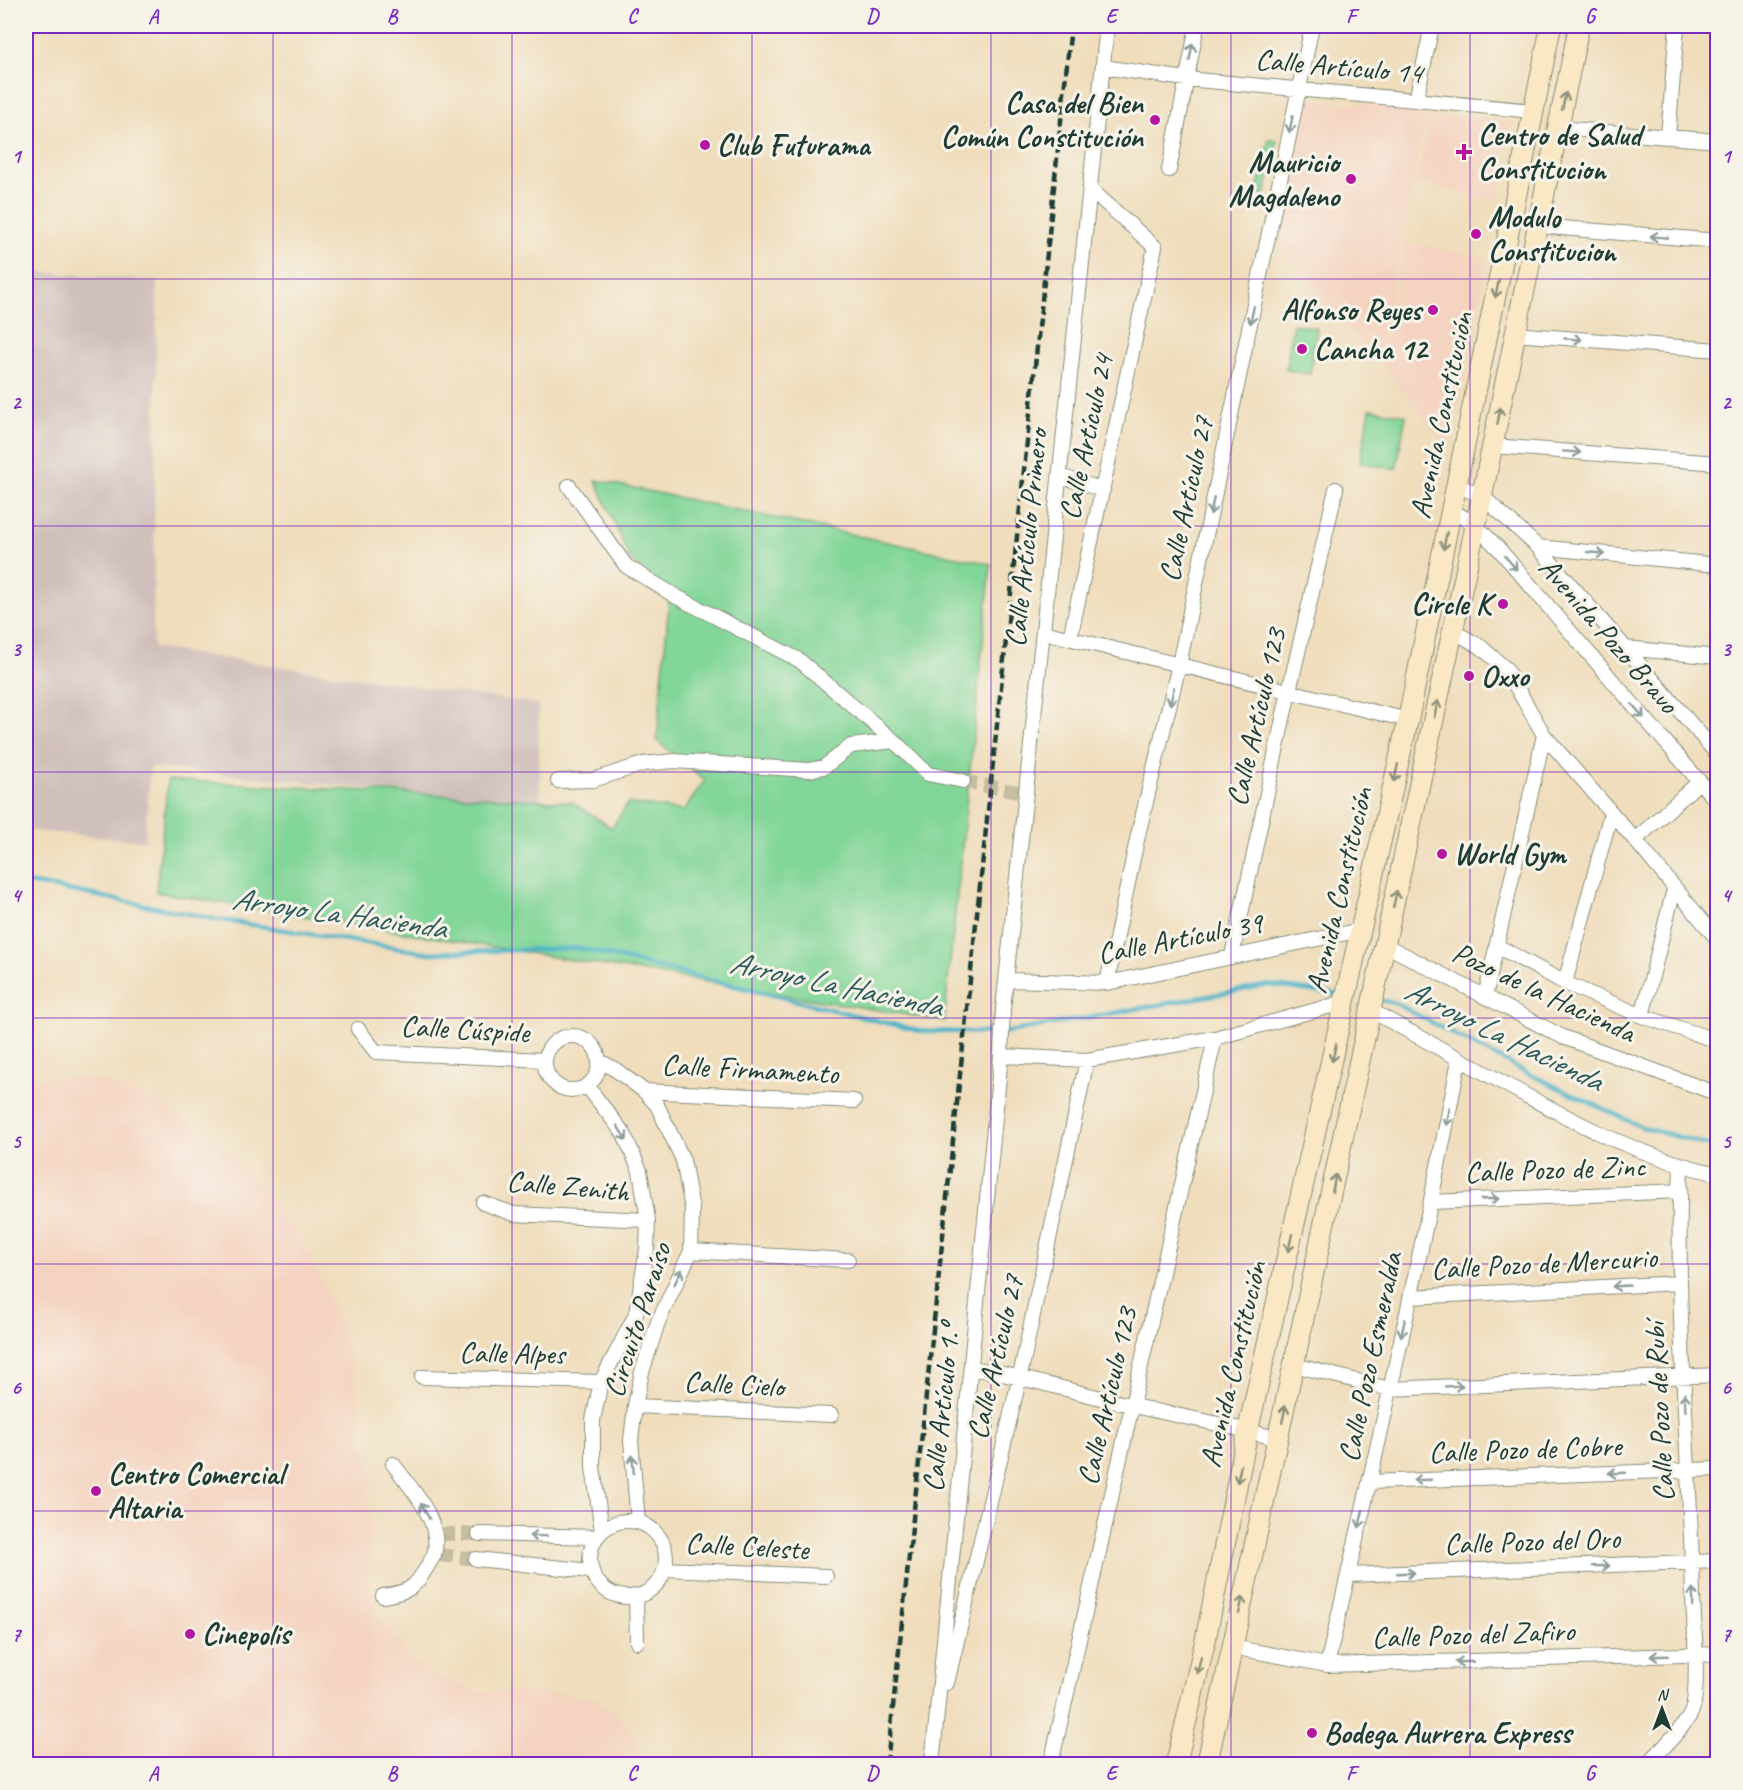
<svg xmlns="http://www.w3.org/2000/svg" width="1743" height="1790" font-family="Caveat,sans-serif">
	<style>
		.built { fill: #f4d3c0 }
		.industrial { fill: #d0c0bc }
		.green { fill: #82d699; stroke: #508a66; stroke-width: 1.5 }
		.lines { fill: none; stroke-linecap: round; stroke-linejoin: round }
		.stream { stroke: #49b2c7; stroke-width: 4.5 }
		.minor-tunnel { stroke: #c5bda1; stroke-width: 14; stroke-dasharray: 14 7; stroke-linecap: butt }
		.minor-casing { stroke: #878d78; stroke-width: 16 }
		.secondary-casing { stroke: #878d78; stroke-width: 22 }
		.minor { stroke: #fff; stroke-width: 14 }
		.secondary { stroke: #fae7c3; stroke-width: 20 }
		.rail { stroke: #1f3d34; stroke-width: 4.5; stroke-dasharray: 9 4.5; stroke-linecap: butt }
		.oneway { stroke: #8f9e9a }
		.oneway2 { stroke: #8c927c }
		.grid { fill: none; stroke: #7b2cbf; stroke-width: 1.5; stroke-opacity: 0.55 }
		.poi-dot { fill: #b5179e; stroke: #f7f3e8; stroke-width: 2 }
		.labels { text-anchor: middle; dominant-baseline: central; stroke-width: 6; stroke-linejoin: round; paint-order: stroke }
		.street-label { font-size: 30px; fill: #1f3d34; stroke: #f7f3e8 }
		.poi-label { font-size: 30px; font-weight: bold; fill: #1f3d34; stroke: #f7f3e8; text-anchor: start }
		.water-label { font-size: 32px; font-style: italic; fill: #2a5a59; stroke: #f7f3e8 }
		.neatline { fill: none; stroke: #7b2cbf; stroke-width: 2 }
		.grid-label { font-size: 20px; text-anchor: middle; font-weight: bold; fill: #7b2cbf }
	</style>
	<rect width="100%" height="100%" fill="#f7f3e8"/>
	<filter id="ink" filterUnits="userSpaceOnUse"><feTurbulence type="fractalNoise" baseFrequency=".0167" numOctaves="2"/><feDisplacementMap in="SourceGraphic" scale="12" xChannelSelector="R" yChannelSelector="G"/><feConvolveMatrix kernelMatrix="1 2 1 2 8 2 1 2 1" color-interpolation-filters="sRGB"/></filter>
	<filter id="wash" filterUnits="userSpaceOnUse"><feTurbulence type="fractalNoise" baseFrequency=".008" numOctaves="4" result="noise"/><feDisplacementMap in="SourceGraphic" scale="24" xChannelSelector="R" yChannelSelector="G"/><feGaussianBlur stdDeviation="1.35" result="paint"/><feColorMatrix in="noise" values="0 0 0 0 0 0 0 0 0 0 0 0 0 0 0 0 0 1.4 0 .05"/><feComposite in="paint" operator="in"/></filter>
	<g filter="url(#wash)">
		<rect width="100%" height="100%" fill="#efddbc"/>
		<path class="built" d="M1303,98L1427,112L1377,361L1276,246Z
			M1431,116L1510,122L1496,201L1416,182Z
			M1405,242L1487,258L1448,448L1381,363Z
			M68,1077L108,1082L161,1105L197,1127L216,1141L259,1184L291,1225L305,1247L340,1322L348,1350L358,1397L371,1478L369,1580L372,1599L383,1623L409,1658L430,1673L475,1691L565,1694L595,1699L618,1715L632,1732L638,1744L640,1764H26V1081Z"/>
		<path class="industrial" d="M26,271L157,281L153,648L538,704L540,805L150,767L145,841L26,830Z"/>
		<path class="green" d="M1269,139L1277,140L1265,195L1256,193Z
			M1293,324L1317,328L1310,374L1286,370Z
			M1370,409L1406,415L1396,469L1360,463Z
			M596,480L991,564L944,1021L156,892L168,780L572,802L612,828L628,803L684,811L705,780L657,741L669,601L630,559Z"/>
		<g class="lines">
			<path class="stream" d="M26,883L47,886L215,919L429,953L579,948L920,1031L1003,1033L1269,985L1340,995
				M1378,1000L1395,1003L1527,1073L1642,1127L1718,1148"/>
		</g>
	</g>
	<g filter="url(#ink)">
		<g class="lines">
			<path class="minor-tunnel" d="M963,781L1022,793
				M441,1534H479
				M439,1555L476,1559"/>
			<g class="minor-casing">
				<path id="minor" d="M1103,67L1186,79L1534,111
					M1416,100L1432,26
					M1558,128L1718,141
					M1668,137L1677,26
					M1169,170L1197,26
					M1538,226L1718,241
					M1515,334L1718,350
					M1493,446L1718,463
					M1060,476L1103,490
					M1457,485L1482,496L1538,547L1718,755
					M569,486L626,566L677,597L799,660L894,741L928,774L963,781
					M1452,510L1475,525L1498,548L1718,803
					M1538,547L1718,565
					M1453,631L1481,647L1506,669L1544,735L1635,840L1718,940
					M1043,632L1408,720
					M1070,638L1155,247L1090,189
					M1625,648L1718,657
					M558,781L593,780L643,764L674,761L809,770L824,767L851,746L894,741
					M1635,840L1699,782
					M1385,945L1563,1037L1718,1094
					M1497,946L1565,983L1642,1016L1718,1041
					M1232,956L1289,691L1336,489
					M1006,980L1107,983L1361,930
					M1107,983L1138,835L1179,665L1312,26
					M1565,983L1611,813
					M1485,997L1544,735
					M1372,1011C1420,1037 1468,1064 1516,1090C1582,1126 1643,1158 1718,1174
					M1642,1016L1674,889
					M358,1029L376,1052L544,1060
					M545 1063a27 27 0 1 1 54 0a27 27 0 1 1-54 0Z
					M1001,1056L1087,1060L1215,1038L1345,1002
					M600,1061L616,1070L644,1091L657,1105L683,1160L692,1209L691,1251L658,1322L642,1372L635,1406L631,1440L638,1522
					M587,1086L624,1134L640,1171L648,1220L647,1249L636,1314L601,1382L593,1420V1467L602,1531
					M644,1091L854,1101
					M1432,1202L1680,1191
					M483,1203L514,1214L648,1220
					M691,1251L848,1260
					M1410,1297L1680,1283
					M1294,1365L1389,1389L1718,1375
					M972,1368C1027,1377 1080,1394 1134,1406C1182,1417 1231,1425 1278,1439
					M422,1377L601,1382
					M635,1406L831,1415
					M1370,1482L1718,1469
					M590 1559a38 38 0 1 1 76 0a38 38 0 1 1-76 0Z
					M479,1534L596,1537
					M476,1559L591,1571
					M665,1569L826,1576
					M1348,1575L1718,1561
					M383,1596C409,1592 414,1589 427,1567C429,1563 432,1559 434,1555C443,1522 411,1488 393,1464
					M636,1597L637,1642
					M1232,1647L1327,1665L1718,1654
					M1327,1665C1374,1464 1420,1263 1459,1060
					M947,1683L1020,1376L1087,1060
					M932,1764L1001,1056L1003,1009L1107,26
					M1051,1764L1215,1038
					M1646,1764C1656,1757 1687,1723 1691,1713C1700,1695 1694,1623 1693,1599C1690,1455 1675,1311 1681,1166"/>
			</g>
			<g class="secondary-casing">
				<path id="secondary" d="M1176,1764L1205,1642L1248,1430L1408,720L1551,26
					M1207,1764L1482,496L1579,26"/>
			</g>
			<use href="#minor" class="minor"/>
			<use href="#secondary" class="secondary"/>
			<path class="rail" d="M887,1764L1071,26"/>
		</g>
		<defs><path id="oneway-shaft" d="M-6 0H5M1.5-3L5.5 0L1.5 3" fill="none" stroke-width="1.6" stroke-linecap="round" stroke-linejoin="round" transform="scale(1.5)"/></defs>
		<g class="oneway">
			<use href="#oneway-shaft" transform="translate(1191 52) rotate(-79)"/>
			<use href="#oneway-shaft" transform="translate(1291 124) rotate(102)"/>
			<use href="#oneway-shaft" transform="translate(1659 237) rotate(-175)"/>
			<use href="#oneway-shaft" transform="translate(1252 315) rotate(102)"/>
			<use href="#oneway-shaft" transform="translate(1573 339) rotate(5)"/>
			<use href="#oneway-shaft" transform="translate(1572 452) rotate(4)"/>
			<use href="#oneway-shaft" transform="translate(1212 506) rotate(102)"/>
			<use href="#oneway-shaft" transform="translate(1596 553) rotate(6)"/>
			<use href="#oneway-shaft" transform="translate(1511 563) rotate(49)"/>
			<use href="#oneway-shaft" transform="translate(1172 696) rotate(103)"/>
			<use href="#oneway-shaft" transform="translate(1638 711) rotate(49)"/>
			<use href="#oneway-shaft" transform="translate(1448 1117) rotate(101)"/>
			<use href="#oneway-shaft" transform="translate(622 1133) rotate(57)"/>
			<use href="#oneway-shaft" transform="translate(1490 1199) rotate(-2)"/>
			<use href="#oneway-shaft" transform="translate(678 1277) rotate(-64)"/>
			<use href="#oneway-shaft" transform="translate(1621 1286) rotate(177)"/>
			<use href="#oneway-shaft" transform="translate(1403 1328) rotate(103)"/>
			<use href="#oneway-shaft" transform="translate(1454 1386) rotate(-3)"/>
			<use href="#oneway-shaft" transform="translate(1685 1402) rotate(-93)"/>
			<use href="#oneway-shaft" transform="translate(633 1464) rotate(-95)"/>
			<use href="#oneway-shaft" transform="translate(1617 1473) rotate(178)"/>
			<use href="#oneway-shaft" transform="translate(1422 1480) rotate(178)"/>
			<use href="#oneway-shaft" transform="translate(425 1511) rotate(-120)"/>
			<use href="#oneway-shaft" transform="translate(1361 1519) rotate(103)"/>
			<use href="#oneway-shaft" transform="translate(538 1536) rotate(-179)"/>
			<use href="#oneway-shaft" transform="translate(1601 1566) rotate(-2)"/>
			<use href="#oneway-shaft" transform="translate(1406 1573) rotate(-2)"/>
			<use href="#oneway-shaft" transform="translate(1693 1597) rotate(-91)"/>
			<use href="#oneway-shaft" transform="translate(1659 1656) rotate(178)"/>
			<use href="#oneway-shaft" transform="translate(1464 1662) rotate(178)"/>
		</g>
		<g class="oneway2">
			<use href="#oneway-shaft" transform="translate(1564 101) rotate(-78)"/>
			<use href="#oneway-shaft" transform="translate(1497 289) rotate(102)"/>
			<use href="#oneway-shaft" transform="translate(1499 416) rotate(-79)"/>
			<use href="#oneway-shaft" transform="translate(1445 541) rotate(102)"/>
			<use href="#oneway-shaft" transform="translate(1436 709) rotate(-78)"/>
			<use href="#oneway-shaft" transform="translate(1396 773) rotate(102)"/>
			<use href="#oneway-shaft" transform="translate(1395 899) rotate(-78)"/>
			<use href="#oneway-shaft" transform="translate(1334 1053) rotate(103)"/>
			<use href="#oneway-shaft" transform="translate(1334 1183) rotate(-78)"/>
			<use href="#oneway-shaft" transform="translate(1290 1243) rotate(103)"/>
			<use href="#oneway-shaft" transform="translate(1284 1414) rotate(-78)"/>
			<use href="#oneway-shaft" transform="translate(1239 1474) rotate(102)"/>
			<use href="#oneway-shaft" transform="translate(1241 1605) rotate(-77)"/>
			<use href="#oneway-shaft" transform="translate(1199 1665) rotate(103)"/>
		</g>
	</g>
	<path class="grid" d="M273,26V1764M512,26V1764M752,26V1764M991,26V1764M1231,26V1764M1470,26V1764M26,279H1718M26,526H1718M26,772H1718M26,1018H1718M26,1264H1718M26,1511H1718"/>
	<g class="poi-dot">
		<circle cx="1155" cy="120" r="6"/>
		<circle cx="705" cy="145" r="6"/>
		<path d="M1461 143h6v6h6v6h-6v6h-6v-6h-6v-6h6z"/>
		<circle cx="1351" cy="179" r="6"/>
		<circle cx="1476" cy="234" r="6"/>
		<circle cx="1433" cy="310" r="6"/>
		<circle cx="1302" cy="349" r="6"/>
		<circle cx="1503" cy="604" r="6"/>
		<circle cx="1469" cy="676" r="6"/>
		<circle cx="1442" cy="854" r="6"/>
		<circle cx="96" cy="1491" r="6"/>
		<circle cx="190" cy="1634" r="6"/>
		<circle cx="1312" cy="1733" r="6"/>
	</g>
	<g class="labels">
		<g class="street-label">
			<text transform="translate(1339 66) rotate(5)">Calle Artículo 14</text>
			<text transform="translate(1441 415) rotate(-78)">Avenida Constitución</text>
			<text transform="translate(1086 437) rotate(-78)">Calle Artículo 24</text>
			<text transform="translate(1186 499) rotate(-78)">Calle Artículo 27</text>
			<text transform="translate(1026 538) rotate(-84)">Calle Artículo Primero</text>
			<text transform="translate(1609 635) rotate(49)">Avenida Pozo Bravo</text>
			<text transform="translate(1256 717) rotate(-77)">Calle Artículo 123</text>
			<text transform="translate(1339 890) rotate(-77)">Avenida Constitución</text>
			<text transform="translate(1180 938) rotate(-11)">Calle Artículo 39</text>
			<text transform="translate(1544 992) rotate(25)">Pozo de la Hacienda</text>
			<text transform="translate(465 1029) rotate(3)">Calle Cúspide</text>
			<text transform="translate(750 1069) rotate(3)">Calle Firmamento</text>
			<text transform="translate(1555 1169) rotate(-2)">Calle Pozo de Zinc</text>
			<text transform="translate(568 1186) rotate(5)">Calle Zenith</text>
			<text transform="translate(1544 1263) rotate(-3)">Calle Pozo de Mercurio</text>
			<text transform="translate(637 1320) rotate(-72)">Circuito Paraíso</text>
			<text transform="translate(512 1353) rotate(1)">Calle Alpes</text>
			<text transform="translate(995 1357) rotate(-77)">Calle Artículo 27</text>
			<text transform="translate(1370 1357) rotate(-78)">Calle Pozo Esmeralda</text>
			<text transform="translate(1233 1364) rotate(-77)">Avenida Constitución</text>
			<text transform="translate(734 1384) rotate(3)">Calle Cielo</text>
			<text transform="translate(1107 1396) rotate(-77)">Calle Artículo 123</text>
			<text transform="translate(941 1408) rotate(-84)">Calle Artículo 1.º</text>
			<text transform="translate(1659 1412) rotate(-93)">Calle Pozo de Rubí</text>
			<text transform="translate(1525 1449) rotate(-2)">Calle Pozo de Cobre</text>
			<text transform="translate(1532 1541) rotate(-2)">Calle Pozo del Oro</text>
			<text transform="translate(747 1546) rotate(3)">Calle Celeste</text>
			<text transform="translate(1473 1634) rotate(-2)">Calle Pozo del Zafiro</text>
		</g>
		<g class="poi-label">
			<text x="1143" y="103" text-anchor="end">Casa del Bien<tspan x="1143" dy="34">Común Constitución</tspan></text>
			<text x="1478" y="135">Centro de Salud<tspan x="1478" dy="34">Constitucion</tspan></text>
			<text x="717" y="145">Club Futurama</text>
			<text x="1339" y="162" text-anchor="end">Mauricio<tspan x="1339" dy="34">Magdaleno</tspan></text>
			<text x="1488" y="217">Modulo<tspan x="1488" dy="34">Constitucion</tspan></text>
			<text x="1421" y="310" text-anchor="end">Alfonso Reyes</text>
			<text x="1314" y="349">Cancha 12</text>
			<text x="1491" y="604" text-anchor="end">Circle K</text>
			<text x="1481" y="676">Oxxo</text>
			<text x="1454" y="854">World Gym</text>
			<text x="108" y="1474">Centro Comercial<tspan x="108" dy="34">Altaria</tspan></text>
			<text x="202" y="1634">Cinepolis</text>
			<text x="1324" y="1733">Bodega Aurrera Express</text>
		</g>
		<g class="water-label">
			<text transform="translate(339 913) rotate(8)">Arroyo La Hacienda</text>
			<text transform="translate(836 984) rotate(12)">Arroyo La Hacienda</text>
			<text transform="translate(1504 1035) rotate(26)">Arroyo La Hacienda</text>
		</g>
	</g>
	<rect width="1743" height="1790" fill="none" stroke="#f7f3e8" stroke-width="66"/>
	<g transform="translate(1662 1709)" stroke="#f7f3e8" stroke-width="4.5" paint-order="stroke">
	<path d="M0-4.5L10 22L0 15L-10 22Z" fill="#1f3d34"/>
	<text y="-9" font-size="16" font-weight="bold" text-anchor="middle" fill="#1f3d34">N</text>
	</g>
	<rect x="33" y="33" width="1677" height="1724" class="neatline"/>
	<g class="grid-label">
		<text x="153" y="23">A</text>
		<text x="392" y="23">B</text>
		<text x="632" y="23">C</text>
		<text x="872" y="23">D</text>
		<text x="1111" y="23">E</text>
		<text x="1351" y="23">F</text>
		<text x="1590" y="23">G</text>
		<text x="16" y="163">1</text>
		<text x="1726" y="163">1</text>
		<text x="16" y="409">2</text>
		<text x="1726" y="409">2</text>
		<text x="16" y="656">3</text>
		<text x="1726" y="656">3</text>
		<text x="16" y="902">4</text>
		<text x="1726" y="902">4</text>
		<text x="16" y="1148">5</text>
		<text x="1726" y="1148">5</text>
		<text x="16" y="1394">6</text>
		<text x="1726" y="1394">6</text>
		<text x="16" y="1641">7</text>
		<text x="1726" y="1641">7</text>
		<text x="153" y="1780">A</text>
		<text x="392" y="1780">B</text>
		<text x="632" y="1780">C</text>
		<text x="872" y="1780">D</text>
		<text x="1111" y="1780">E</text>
		<text x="1351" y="1780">F</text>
		<text x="1590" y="1780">G</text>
	</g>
</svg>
